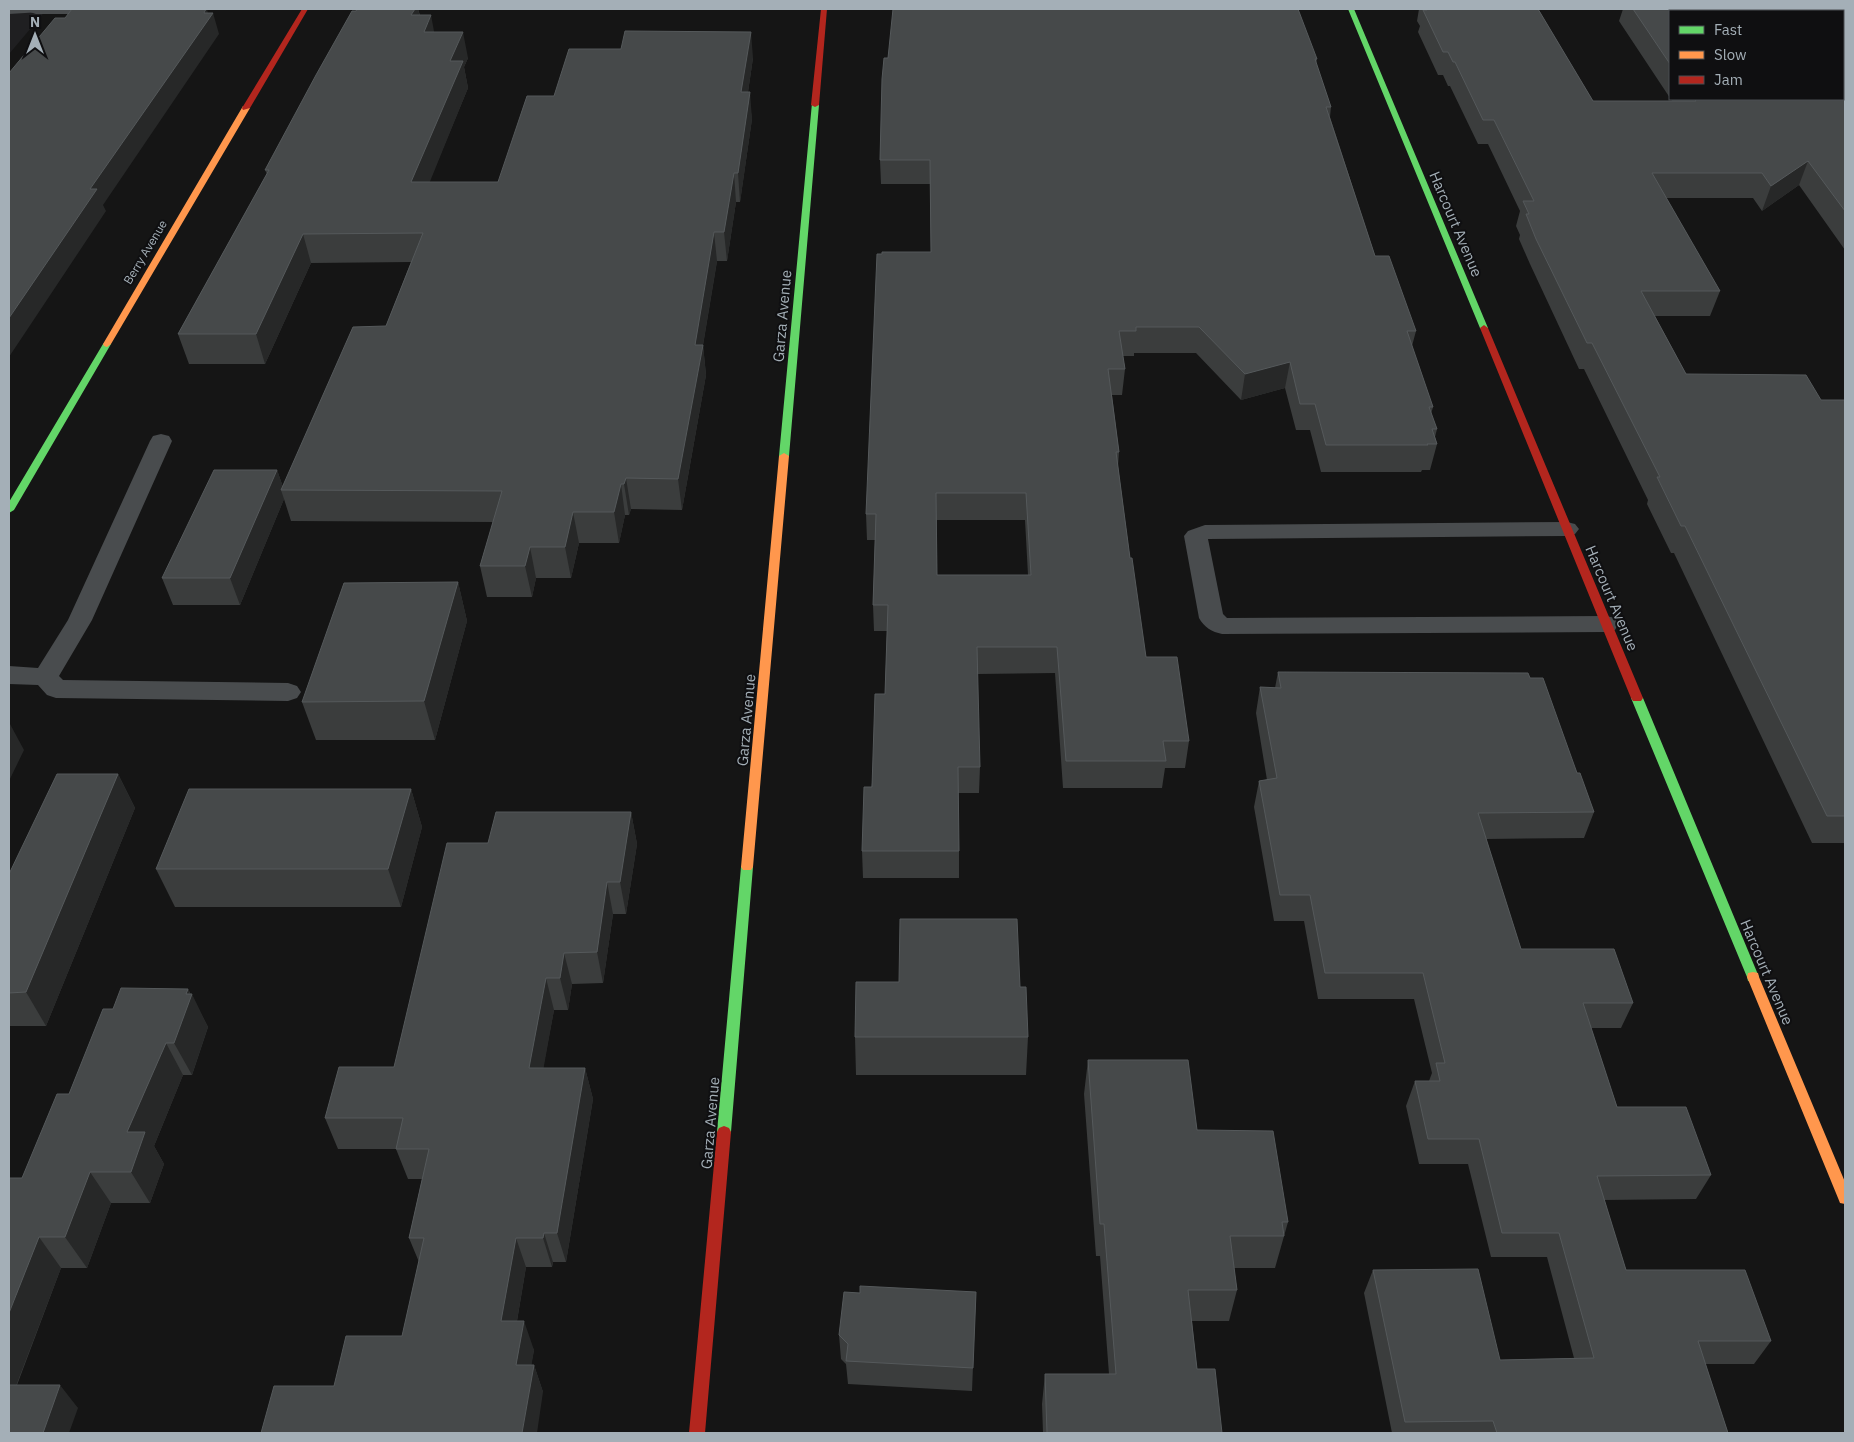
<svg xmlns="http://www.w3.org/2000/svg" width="1854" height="1442" font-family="'IBM Plex Sans',sans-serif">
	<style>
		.built { fill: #1f1f21 }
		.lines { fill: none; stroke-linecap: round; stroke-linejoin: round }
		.lane { fill: #494c4e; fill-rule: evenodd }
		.street { fill: #494c4e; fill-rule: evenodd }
		.fast { fill: #63d668; fill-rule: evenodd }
		.slow { fill: #ff974d; fill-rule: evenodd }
		.jam { fill: #b3261e; fill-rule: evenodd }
		.wall { fill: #3b3d3d; fill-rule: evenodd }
		.shaded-wall { fill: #272828 }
		.building { fill: #46494a; stroke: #55595b; fill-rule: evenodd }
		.labels { text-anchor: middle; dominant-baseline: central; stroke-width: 4; stroke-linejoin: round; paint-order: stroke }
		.far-street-label { font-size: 12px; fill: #a4afb7; stroke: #0f0f11 }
		.street-label { font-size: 15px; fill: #a4afb7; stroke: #0f0f11 }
	</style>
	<rect width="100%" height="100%" fill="#151515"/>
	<path class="built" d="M9,9H47L9,54Z"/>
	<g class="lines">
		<path class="lane" d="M9,9H44L41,12L9,14Z
			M161,434L169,436L172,441L92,620L59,676L63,680L288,683L297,686L301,692L297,698L288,701L56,698L47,695L38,685L9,684V666L38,668L68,620L150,441L153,436Z
			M1567,522L1575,524L1579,529L1575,534L1567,536L1208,539L1223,614L1227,618L1606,616L1615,618L1618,624L1615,630L1606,632L1222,634C1212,632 1204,627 1199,618L1184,536L1188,531L1205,525Z"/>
		<path class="street" d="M28,9H90L88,12L82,14H36L30,12Z"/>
		<path class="fast" d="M1348,9H1354L1488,328L1487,330L1484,331L1480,328Z
			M812,103L819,105L789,456L784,459L779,456Z
			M107,341L111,344L14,510L9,513V502L103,344Z
			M1637,694L1643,698L1759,977L1758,981L1753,982L1748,981L1747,977L1631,698Z
			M747,862L751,864L753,867L731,1132L729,1136L724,1138L719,1136L717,1132L741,867L743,864Z"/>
		<path class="slow" d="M243,106L250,108L111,344L107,347L104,346L103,344Z
			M784,453L789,456L753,867L751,870H743L741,867L779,456Z
			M1753,972L1758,973L1759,977L1845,1182V1204L1840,1203L1838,1198L1747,977L1748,973Z"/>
		<path class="jam" d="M302,9H308L250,108L243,110L242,108Z
			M821,9H827L819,105L815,107L811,105Z
			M1484,325L1488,328L1643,698L1641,701H1633L1631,698L1480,328Z
			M724,1126L729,1128L731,1132L705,1433H689L717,1132L719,1128Z"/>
	</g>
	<path class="wall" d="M418,9L420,15L434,32L468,58L464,67L468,88L429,182H498L554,96L753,58L748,92L752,119L740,202H736L727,261H717L703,345L706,375L682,510L631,509L629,515H625L619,543H579L571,578H536L532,597H487L480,566L493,522L291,521L284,499L240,605H173L162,578L277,470L283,487L386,326L411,262L311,263L265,364H189L178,334L267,174L265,170Z
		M1419,9H1538L1593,101H1672L1671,99H1843L1845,51V250L1799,185L1762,211L1753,198H1666L1720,291L1710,316H1655L1686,374L1821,400H1845V843H1812L1674,553H1671L1647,504L1648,500L1584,369H1579L1530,264L1519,239L1520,235L1516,226L1520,211L1488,144H1478L1450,86H1448L1443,75H1438L1418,32L1420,26L1417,21Z
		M1623,9H1684L1670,11V98L1619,21Z
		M884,58L1317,59L1316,64L1331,107L1330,117L1375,256L1416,331L1412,346L1433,407L1431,414L1437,429L1435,437L1437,444L1430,470H1422L1421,472H1321L1310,430H1296L1285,388L1241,400L1196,353H1134V356H1123L1125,369L1122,395H1112L1119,452L1118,466L1130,558L1146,657L1189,741L1185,768H1165L1162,788H1063L1055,673L977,674L980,767L979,793H958L959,851V878H863L862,851L885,694L887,631H874L873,605L875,540H867L866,514L931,252L930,184H881L880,160ZM937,520H1025L1028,575H937Z
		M458,582L467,621L435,740H316L302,702Z
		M1278,672L1530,678L1577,773L1594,812L1584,838L1486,839L1521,949L1633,1003L1621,1028H1591L1617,1107L1711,1175L1696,1199L1604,1200L1626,1270L1771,1341L1754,1364H1705L1728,1433H1392L1364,1293L1373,1270L1500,1360L1574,1358L1547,1257H1491L1468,1164H1419L1406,1106L1415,1081H1429L1432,1073L1414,999H1318L1304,921H1274L1254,807L1259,781L1267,780L1256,713L1260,687L1275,688Z
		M118,774L135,808L46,1026H9V874Z
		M411,789L422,827L401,907H175L156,869Z
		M631,812L637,844L626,914H613L603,983L572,984L568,1010H554L543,1068H585L593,1099L566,1262H553L552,1267H526L517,1321L534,1350L531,1365H534L543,1392L334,1386L402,1336L419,1262L409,1238L422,1179H408L396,1149H338L325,1118L394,1067L488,843Z
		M1020,987L1028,1037L1026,1075H856L855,1037Z
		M188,989L208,1027L192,1075H183L154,1146L164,1164L150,1203H111L87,1268H61L17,1385L78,1408L9,1433L22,1178L69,1094L113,1009Z
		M1088,1060L1197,1130L1288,1222L1275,1268H1234L1237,1290L1229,1321H1192L1197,1369L1222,1433H1043L1042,1404L1045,1374H1109L1100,1256H1096L1084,1094Z
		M976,1292L972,1391L848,1384L846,1364L841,1359L839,1335Z"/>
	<path class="shaded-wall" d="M207,9L209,18L213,13L219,34L103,205L106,211L9,357V318L90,189Z
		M415,9H418L423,29L411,15Z
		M431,15L436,42L424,32Z
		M463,32L468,58L464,67L468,88L418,211L411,182L450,61Z
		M751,32L753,58L744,119L741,92Z
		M750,92L752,119L740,202L738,173Z
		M1808,161L1799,185L1762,211L1771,186Z
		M734,173L736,202L727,261L724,232Z
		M714,232L717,261L703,345L706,375L682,510L678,479L695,345Z
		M303,234L311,263L265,364L256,334Z
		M1290,362L1285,388L1241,400L1245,374Z
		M277,470L284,490H281L284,499L240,605L230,578Z
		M626,478L631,509L629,515L624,484Z
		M621,484L625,515L619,543L614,512Z
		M573,512L579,543L571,578L565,547Z
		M530,547L536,578L532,597L525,566Z
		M458,582L467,621L435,740L424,701Z
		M10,724L24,750L9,781V727Z
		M118,774L135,808L46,1026L26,992Z
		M411,789L422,827L401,907L388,869Z
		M631,812L637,844L626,914L620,882Z
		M607,882L613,914L603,983L597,952Z
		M564,953L572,984L568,1010L560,978Z
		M546,978L554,1010L538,1099L529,1068Z
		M188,989L191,996L192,994L208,1027L192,1075L174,1043Z
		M166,1043L183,1075L154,1146L164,1164L150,1203L131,1172L127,1132Z
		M585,1068L593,1099L566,1262L557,1233Z
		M90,1172L111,1203L87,1268L65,1237Z
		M544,1233L553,1262L552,1267L543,1238Z
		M39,1237L61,1268L11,1399L9,1396V1313Z
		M516,1238L526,1267L512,1350L501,1321Z
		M524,1321L534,1350L527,1392L516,1365Z
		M534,1365L543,1392L537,1433H522Z
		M60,1385L78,1408L69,1433H43Z"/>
	<path class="building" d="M72,9H206L204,13H213L90,189H97L9,318V73L55,18H65Z
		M357,9H415L411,15H431L424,32H463L450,61H463L411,182H498L527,96H554L569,49H621L625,31L751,32L741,92H750L738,173H734L724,232H714L695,345H703L678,479L626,478L624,484H621L614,512H573L565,547H530L525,566H480L502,491L281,490L353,327L386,326L423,233L303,234L256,334H178L269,170H265L316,75L352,11H356Z
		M893,9H1298L1317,59H1315L1331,107H1326L1375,256H1389L1416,331H1407L1433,407H1429L1437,429H1432L1437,444H1427L1428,445H1326L1315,404H1300L1290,362L1245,374L1199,327H1136V331H1119L1125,369H1108L1119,452H1116L1130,558H1132L1146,657H1177L1189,741H1163L1166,761H1066L1057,647H977L980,767H958L959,851H862L864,787H872L875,694H885L888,605H873L876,514H866L877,254H882V252H931L930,160H880L882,79L884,58H888ZM936,493H1026L1031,575H937Z
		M1427,9H1538L1593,101H1696L1694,99H1843V51H1845V211L1808,161L1771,186L1762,173H1652L1720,291H1641L1686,374L1806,375L1821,400H1845V816H1827L1685,526H1681L1657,477H1660L1592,343H1587L1536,239L1526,214H1529L1523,201H1534L1494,120H1483L1455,62H1453L1448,52H1443L1423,10H1427Z
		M1633,9H1684L1686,11H1670V64Z
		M214,470H277L230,578H162Z
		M458,582L424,701L302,702L344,583Z
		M1278,672L1528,673L1530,678H1543L1577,773H1580L1594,812L1478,813L1521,949H1614L1633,1003H1583L1617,1107H1686L1711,1175L1597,1176L1626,1270H1745L1771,1341H1698L1728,1433H1497L1493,1421L1405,1422L1373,1270L1478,1269L1500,1360L1594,1358L1559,1233H1502L1479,1139H1428L1415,1081H1440L1436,1063H1445L1423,973H1325L1310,895H1280L1259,781L1277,778L1260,687L1281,688Z
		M57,774H118L26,992L9,993V874Z
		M189,789H411L388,869H156Z
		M496,812H631L620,882H607L597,952L564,953L560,978H546L529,1068H585L557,1233H544L543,1238H516L501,1321H524L516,1365H534L522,1433H261L274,1386H334L346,1336H402L424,1238H409L429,1149H396L403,1118H325L339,1067H394L447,843H488Z
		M900,919H1017L1020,987H1026L1028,1037H855L856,982H899Z
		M121,988L188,989L186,994H192L174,1043H166L127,1132H145L131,1172H90L65,1237H39L9,1313V1178H22L57,1094H69L103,1009H113Z
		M1088,1060H1188L1197,1130L1273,1131L1288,1222H1282L1284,1236H1230L1237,1290H1188L1197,1369H1215L1222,1433H1047L1045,1374H1116L1104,1224H1100Z
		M860,1286L976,1292L973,1368L846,1361L848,1344L839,1335L844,1292L860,1293Z
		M9,1385H60L43,1433H9Z"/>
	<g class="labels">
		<g class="far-street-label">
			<text transform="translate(145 252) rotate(-59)">Berry Avenue</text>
		</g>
		<g class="street-label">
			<text transform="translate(1456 224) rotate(67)">Harcourt Avenue</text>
			<text transform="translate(782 316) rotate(-85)">Garza Avenue</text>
			<text transform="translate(1612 598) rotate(67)">Harcourt Avenue</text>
			<text transform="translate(746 720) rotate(-85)">Garza Avenue</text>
			<text transform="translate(1767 972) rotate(67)">Harcourt Avenue</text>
			<text transform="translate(710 1123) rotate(-85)">Garza Avenue</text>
		</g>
	</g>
	<rect width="1854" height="1442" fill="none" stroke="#a4afb7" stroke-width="20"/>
	<rect x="1669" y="10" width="175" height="90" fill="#0f0f11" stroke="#4b4f53"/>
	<rect x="1679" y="26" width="25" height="8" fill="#63d668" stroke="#4b4f53"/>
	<text x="1714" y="35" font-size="15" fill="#a4afb7">Fast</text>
	<rect x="1679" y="51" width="25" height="8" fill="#ff974d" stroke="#4b4f53"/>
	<text x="1714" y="60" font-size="15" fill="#a4afb7">Slow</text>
	<rect x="1679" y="76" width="25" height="8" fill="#b3261e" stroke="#4b4f53"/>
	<text x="1714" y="85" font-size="15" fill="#a4afb7">Jam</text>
	<g transform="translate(35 35)" stroke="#0f0f11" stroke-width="4" paint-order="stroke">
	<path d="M0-4L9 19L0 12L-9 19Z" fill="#a4afb7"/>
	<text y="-8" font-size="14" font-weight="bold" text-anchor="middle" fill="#a4afb7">N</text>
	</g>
</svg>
